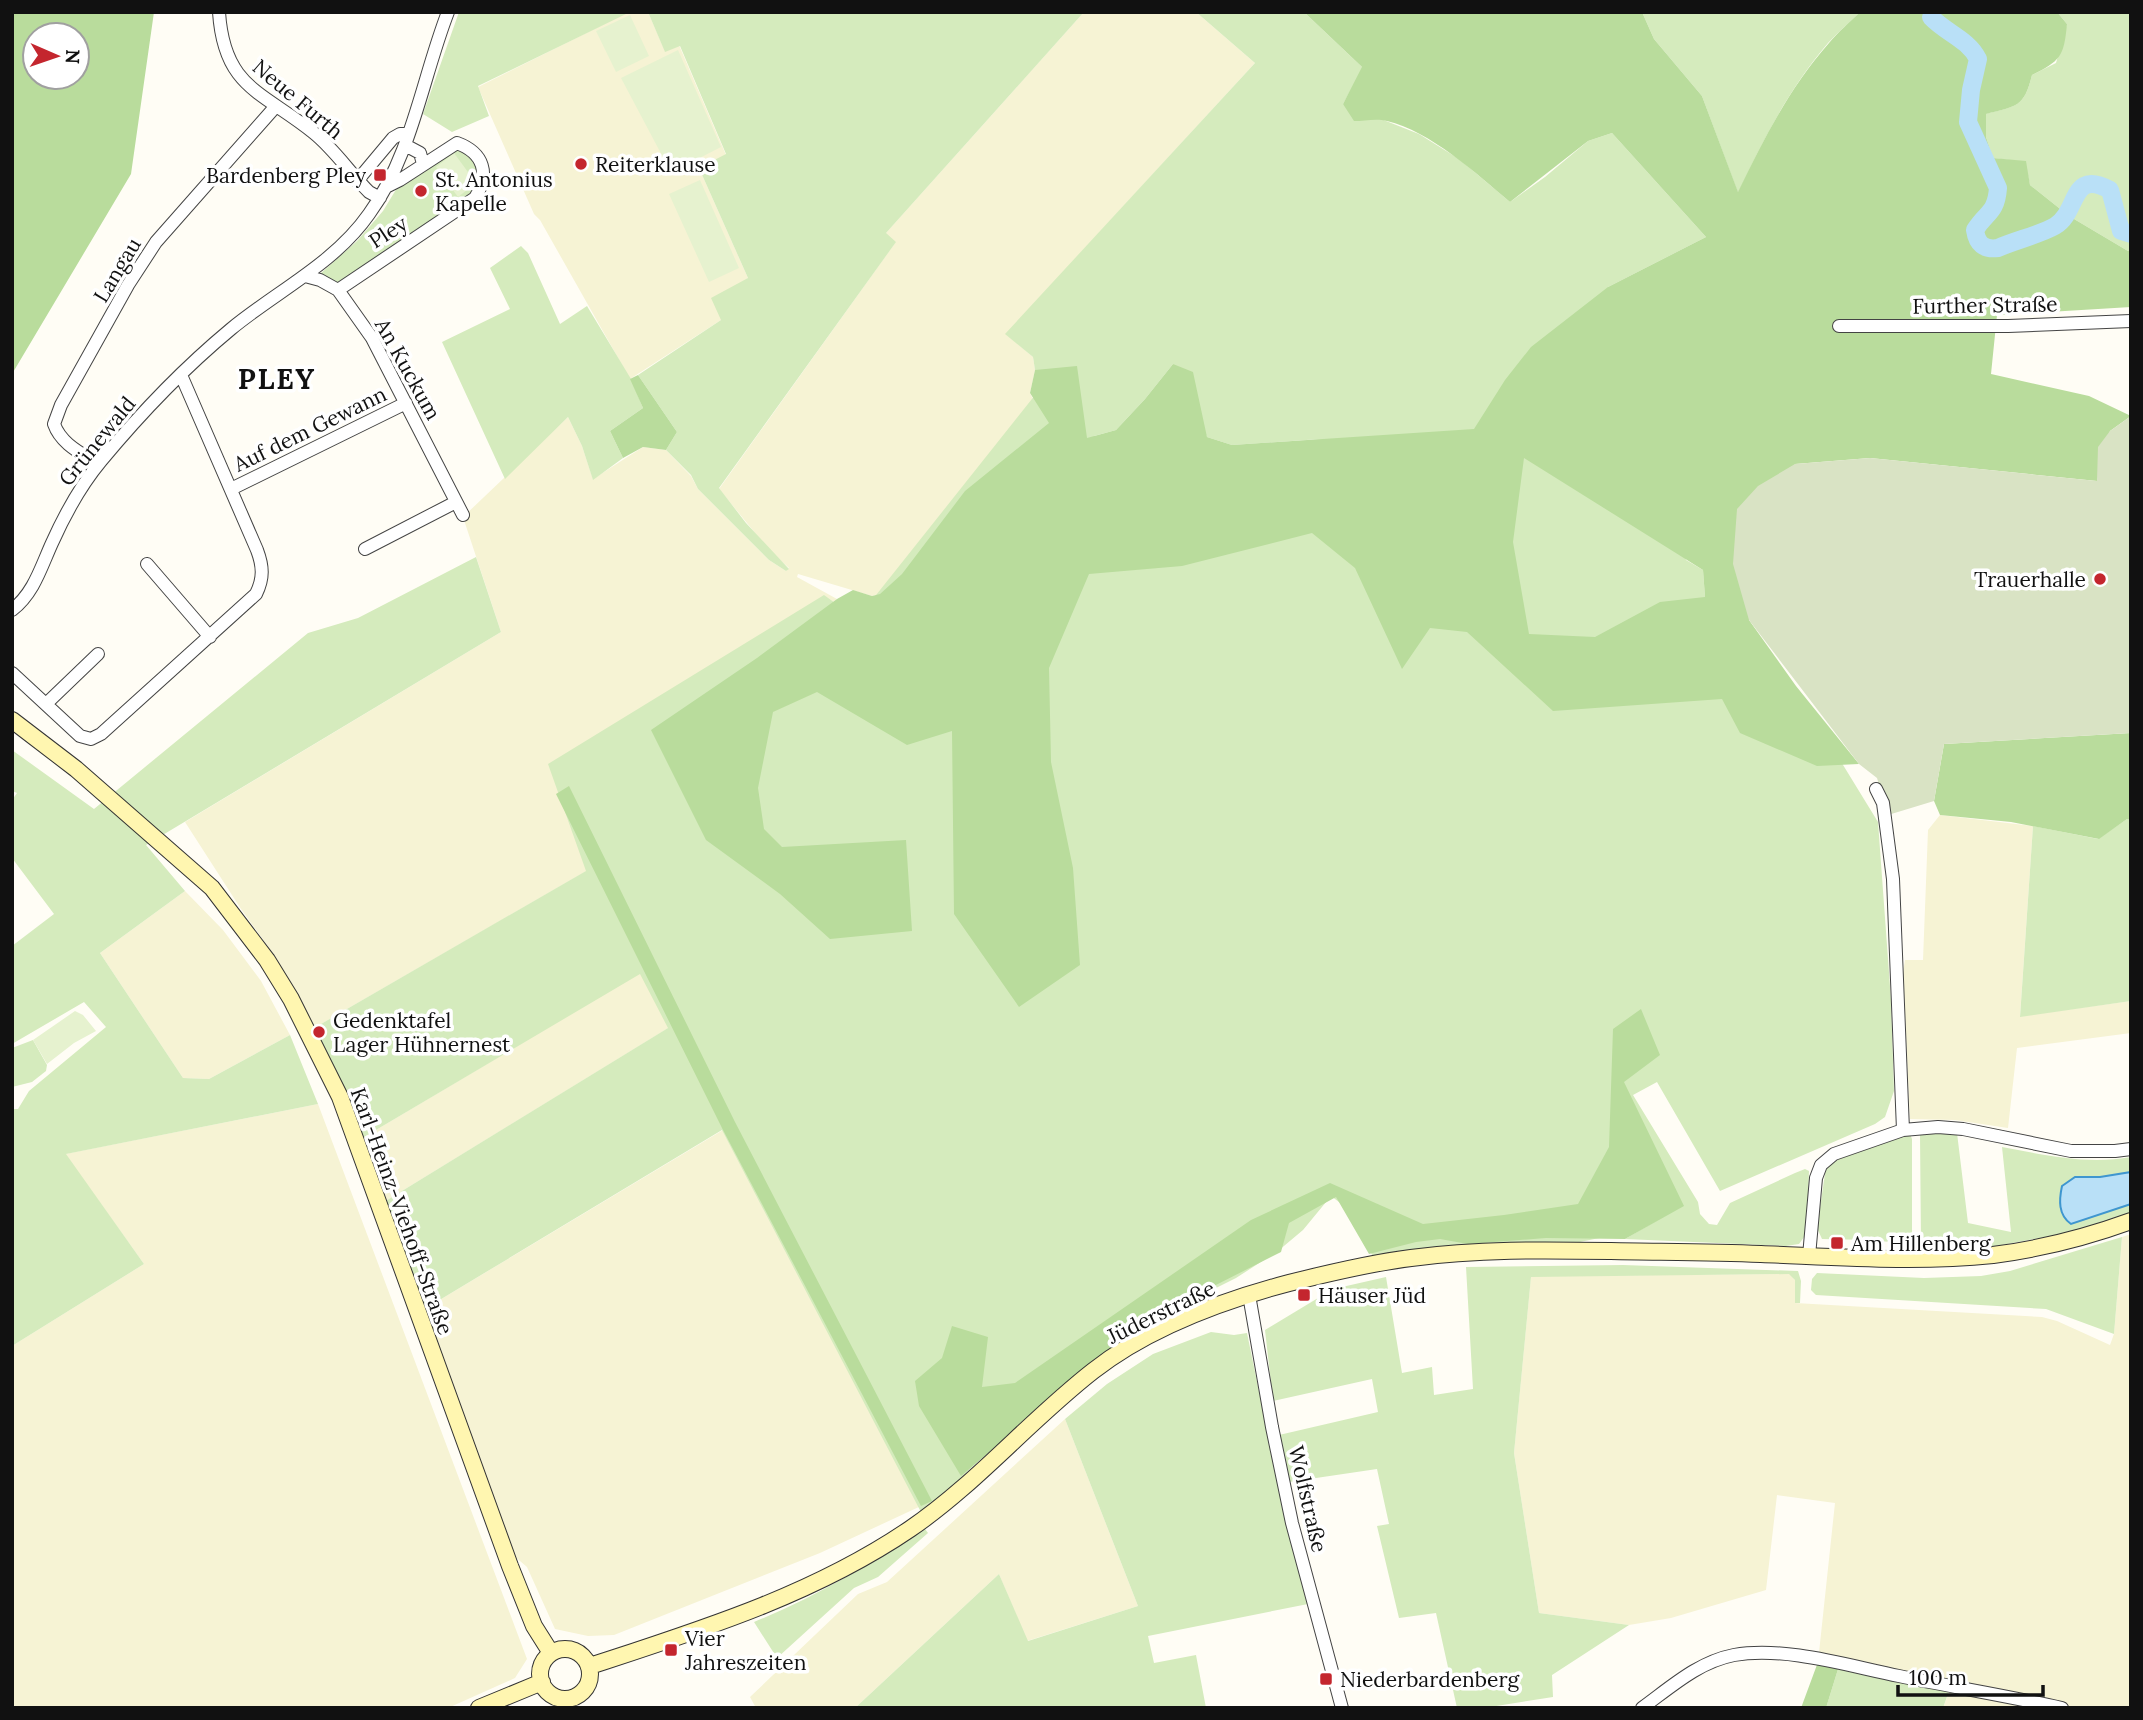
<svg xmlns="http://www.w3.org/2000/svg" width="2143" height="1720" font-family="Lora,serif">
	<style>
		.farmland { fill: #f6f3d4 }
		.green { fill: #d5ebbd; fill-rule: evenodd }
		.forest { fill: #b9dc9c; fill-rule: evenodd }
		.cemetery { fill: #d9e3c4 }
		.pitch { fill: #e6f2cf }
		.water { fill: #b9e0f7; stroke: #3f96cf; stroke-width: 2 }
		.lines { fill: none; stroke-linecap: round; stroke-linejoin: round }
		.river { stroke: #b9e0f7; stroke-width: 18 }
		.street-casing { stroke: #444; stroke-width: 14 }
		.secondary-casing { stroke: #333; stroke-width: 18 }
		.street { stroke: #fff; stroke-width: 12 }
		.secondary { stroke: #fff6b0; stroke-width: 16 }
		.poi-dot { fill: #c4262e; stroke: #fff; stroke-width: 2.5 }
		.labels { text-anchor: middle; dominant-baseline: central; stroke-width: 7; stroke-linejoin: round; paint-order: stroke }
		.street-label { font-size: 21px; fill: #111; stroke: #fff }
		.poi-label { font-size: 21px; fill: #111; stroke: #fff; text-anchor: start }
		.district-label { font-size: 28px; font-weight: bold; letter-spacing: 2px; fill: #111; stroke: #fff }
	</style>
	<rect width="100%" height="100%" fill="#fffdf5"/>
	<path class="farmland" d="M628,12H648L665,51L679,45L726,155L699,168L748,278L721,320L630,379L540,220L534,214L478,87Z
		M1084,12H1196L1255,63L1006,334L1033,357L1035,370L1030,393L1035,403L880,594L872,596L798,574L797,577L837,599L757,658L592,868L314,1028L274,955L241,909L185,822L501,632L463,517L568,417L582,446L593,479L643,447L666,450L691,476L698,489L769,560L786,571L789,568L770,551L719,489L895,243L885,234Z
		M1940,815L2033,826L2020,1016L2131,1001V1033L2017,1048L2008,1128L1955,1120L1910,1119L1903,973L1905,960H1923L1928,830Z
		M185,891L223,930L261,981L290,1035L209,1079L183,1078L100,953Z
		M643,971L670,1027L384,1202L359,1140Z
		M318,1104L527,1659L515,1678L448,1708H12V1346L144,1264L65,1154Z
		M723,1130L921,1506L820,1553L614,1635L588,1636L555,1629L527,1567L513,1555L423,1310Z
		M2131,1234V1708H1943L1949,1692L1818,1662L1835,1503L1777,1495L1766,1590L1671,1618L1629,1625L1539,1613L1514,1453L1531,1276L1790,1274L1795,1280V1303L2042,1317L2057,1321L2110,1345L2114,1334L2122,1237Z
		M1065,1419L1138,1606L1027,1641L999,1574L855,1708H756L750,1697L858,1594L887,1582Z"/>
	<path class="green" d="M459,12H628V13L478,86L489,116L452,132L423,114Z
		M648,12H1084L886,233L896,242L719,488L746,523L789,569L786,571L769,560L698,489L691,475L666,450L677,432L638,375L721,320L711,298L748,278L699,168L726,154L680,46L665,52Z
		M1196,12H1304L1363,68L1343,104L1419,134L1459,159L1510,202L1545,177L1588,141L1612,133L1706,237L1608,287L1686,560L1703,570L1705,597L1840,760L1878,822L1891,1000L1894,1091L1885,1117L1875,1124L1720,1191L1657,1082L1633,1095L1698,1202L1700,1214L1709,1224L1717,1225L1730,1203L1795,1173L1805,1169L1809,1171L1807,1233L1799,1244L1786,1246L1625,1239L1668,1214L1604,1237L1556,1247L1373,1257L1351,1211L1331,1196L1303,1230L1278,1251L1236,1278L1124,1334L977,1462L923,1516L722,1130L423,1310L384,1202L668,1028L640,974L359,1140L314,1028L586,871L548,764L824,595L857,619L1055,370H1035L1033,357L1005,334L1255,63ZM1173,364L1207,437L1232,445L1321,439L1107,459L1094,436L1116,430L1145,399Z
		M1642,12H1860C1850,22 1838,32 1828,43C1790,87 1763,140 1738,193L1702,96L1654,39Z
		M2057,12H2131V250L2128,251L2069,216L2030,185L2025,162L1993,158L1986,137L1985,114C2016,106 2024,108 2032,75L2056,63L2067,24Z
		M453,150C471,152 474,160 480,175L470,196L338,284L320,274L357,241L383,211L397,188Z
		M521,246L528,253L560,324L587,306L631,379L643,408L610,431L623,458L593,480L582,446L568,417L505,479L442,342L510,309L490,268Z
		M476,557L501,632L146,845L185,891L100,953L183,1078L209,1079L290,1035L318,1104L66,1154L144,1264L12,1346V1109H18L29,1091L106,1027L84,1002L12,1044V946L54,914L12,858V800L17,793L12,791V750L94,809L308,633L358,618Z
		M2127,819H2131V1001L2020,1017L2033,826L2098,839Z
		M33,1040L47,1065L46,1071L32,1082L12,1087V1048Z
		M1940,1132L1957,1133L1968,1223L2011,1232L2002,1147C2045,1155 2087,1165 2131,1157V1214L2072,1232L1991,1247L1929,1248L1928,1244L1921,1243L1920,1134Z
		M1910,1134L1912,1139V1244L1869,1240L1822,1239L1817,1228L1826,1167L1839,1159Z
		M2122,1237L2114,1334L2046,1309L1816,1295L1811,1290L1812,1279L1817,1273L1924,1278L1981,1276L2010,1271Z
		M1623,1265L1798,1271L1801,1281L1800,1303H1795V1280L1789,1274L1531,1277L1514,1453L1539,1613L1629,1625L1552,1675L1553,1697L1484,1708H1457L1436,1613L1399,1618L1377,1526L1389,1524L1377,1469L1289,1482L1279,1435L1378,1412L1372,1379L1273,1401L1265,1330L1323,1295L1342,1287L1386,1277L1402,1373L1432,1367L1434,1395L1473,1389L1466,1267Z
		M1211,1332L1234,1335L1247,1333L1278,1484L1308,1604L1148,1636L1154,1663L1196,1655L1206,1708H855L999,1574L1028,1641L1138,1606L1065,1419L1107,1384L1153,1354Z
		M925,1529L928,1533L878,1577L854,1588L777,1658L754,1622C815,1597 870,1565 925,1529Z
		M1839,1666L1949,1691L1943,1708H1826Z"/>
	<path class="forest" d="M12,12H154L131,174L12,374ZM77,35V77H35V35Z
		M1304,12H1642L1654,39L1702,96L1738,192C1763,140 1790,87 1829,43C1838,32 1850,22 1860,12H2057L2067,24C2064,57 2060,61 2032,75C2024,108 2016,106 1986,114V137L1993,158L2026,161L2030,185L2069,216L2128,251L2131,250V307L1997,315L1991,374L2089,396L2131,416L2110,431L2097,481L1870,458L1795,464L1749,620L1796,686L1859,764L1817,766L1740,733L1722,699L1553,711L1467,632L1430,628L1402,669L1355,568L1312,533L1182,566L1089,574L1049,668L1051,762L1073,868L1080,965L1019,1007L954,914L952,731L907,745L817,692L773,712L758,788L764,829L782,847L906,840L912,931L830,939L780,894L706,840L651,730L757,658L837,599L853,590L872,596L880,594L902,574L965,491L1049,423L1030,393L1035,370L1077,366L1087,438L1116,430L1145,399L1173,364L1193,372L1207,437L1232,445L1474,429L1505,380L1531,347L1608,287L1706,237L1612,133L1588,141L1510,202C1477,174 1430,131 1387,121C1377,118 1364,121 1354,121L1343,104L1362,67ZM1524,458L1703,570L1705,597L1660,602L1595,637L1529,634L1513,542Z
		M638,375L677,432L666,450L643,447L623,458L610,431L643,408L630,379Z
		M2131,733V819H2127L2099,839L2011,822L1940,815L1934,801L1944,744Z
		M569,786L735,1122L932,1501L921,1506L723,1130L556,794Z
		M1641,1009L1660,1055L1624,1082L1684,1206L1625,1239L1546,1238L1468,1244L1440,1239L1416,1242L1369,1254L1336,1197L1289,1223L1281,1252L1206,1290L1092,1365L961,1476L919,1406L915,1381L942,1358L952,1326L988,1337L982,1387L1015,1383L1251,1220L1330,1183L1423,1224L1504,1215L1578,1204L1609,1147L1613,1029Z
		M1818,1662L1839,1666L1826,1708H1801Z"/>
	<path class="cemetery" d="M2131,416V733L1944,744L1934,801L1888,815L1877,778L1859,764L1749,620L1733,564L1737,509L1758,486L1795,464L1870,458L2097,481L2098,447L2110,431Z"/>
	<path class="pitch" d="M630,15L649,56L616,72L596,31Z
		M678,50L721,147L682,167L666,163L621,78Z
		M454,153L476,183L458,197L436,167Z
		M700,180L739,268L709,282L669,194Z
		M75,1011L83,1015L96,1031L74,1043L47,1064L33,1040Z"/>
	<path class="water" d="M2131,1172V1204L2071,1224C2058,1215 2059,1200 2062,1186L2075,1177H2100Z"/>
	<g class="lines">
		<path class="river" d="M1931,17C1946,33 1968,39 1978,59L1971,90L1968,122L1998,188C1996,214 1986,212 1975,230C1977,244 1984,250 1998,248C2016,240 2039,235 2055,226C2079,212 2070,168 2110,190L2121,231L2131,234"/>
		<g class="street-casing">
			<path id="street" d="M219,12C224,88 262,91 314,133C334,149 350,173 369,192L380,198
				M405,145L420,153L423,164
				M357,181L393,138L400,134H408
				M305,276L320,280L338,290L372,338L463,515
				M338,290L475,198C490,174 484,153 457,143L400,180L388,186
				M1839,326H2008L2131,321
				M98,464C81,453 61,444 54,424L61,405L128,285L156,242L276,106
				M231,489L406,403
				M365,549L456,502
				M147,564L210,637
				M12,610C34,593 41,567 52,543C65,514 81,485 101,461C140,414 184,368 231,329C277,291 334,264 369,214C412,155 422,79 448,12
				M12,673L80,736L91,739L101,734L256,594C264,578 263,566 257,550L181,375
				M47,703L98,654
				M1876,789L1883,803L1893,879L1903,1130
				M1809,1256L1816,1178L1821,1165L1834,1154L1903,1130L1938,1127L1963,1129L2071,1151H2115L2131,1149
				M1249,1295L1272,1427L1292,1523L1342,1708
				M565,1699L566,1708
				M1642,1708C1671,1687 1698,1662 1734,1655C1785,1646 1849,1666 1899,1676C1953,1687 2008,1696 2062,1708"/>
		</g>
		<g class="secondary-casing">
			<path id="secondary" d="M12,720L76,769L212,888L267,960L291,999L340,1097L510,1566L534,1626L551,1653
				M540 1674a25 25 0 1 1 50 0a25 25 0 1 1-50 0Z
				M590,1666C700,1630 813,1595 910,1529C976,1484 1029,1421 1093,1371C1148,1328 1221,1301 1289,1283C1329,1273 1370,1263 1411,1258C1477,1249 1544,1250 1611,1251C1661,1252 1711,1252 1761,1254C1838,1257 1916,1263 1993,1255C2040,1249 2087,1237 2131,1221
				M479,1708L542,1682"/>
		</g>
		<use href="#street" class="street"/>
		<use href="#secondary" class="secondary"/>
	</g>
	<g class="poi-dot">
		<circle cx="581" cy="164" r="7"/>
		<rect x="373" y="168" width="14" height="14" rx="3.5"/>
		<circle cx="421" cy="191" r="7"/>
		<circle cx="2100" cy="579" r="7"/>
		<circle cx="319" cy="1032" r="7"/>
		<rect x="1830" y="1236" width="14" height="14" rx="3.5"/>
		<rect x="1297" y="1288" width="14" height="14" rx="3.5"/>
		<rect x="664" y="1643" width="14" height="14" rx="3.5"/>
		<rect x="1319" y="1672" width="14" height="14" rx="3.5"/>
	</g>
	<g class="labels">
		<g class="street-label">
			<text transform="translate(298 99) rotate(40)">Neue Furth</text>
			<text transform="translate(388 232) rotate(-33)">Pley</text>
			<text transform="translate(117 270) rotate(-59)">Langau</text>
			<text transform="translate(1985 305) rotate(-1)">Further Straße</text>
			<text transform="translate(408 369) rotate(61)">An Kuckum</text>
			<text transform="translate(310 429) rotate(-26)">Auf dem Gewann</text>
			<text transform="translate(97 441) rotate(-51)">Grünewald</text>
			<text transform="translate(402 1211) rotate(70)">Karl-Heinz-Viehoff-Straße</text>
			<text transform="translate(1161 1312) rotate(-26)">Jüderstraße</text>
			<text transform="translate(1308 1499) rotate(77)">Wolfstraße</text>
		</g>
		<g class="poi-label">
			<text x="595" y="164">Reiterklause</text>
			<text x="366" y="175" text-anchor="end">Bardenberg Pley</text>
			<text x="435" y="179">St. Antonius<tspan x="435" dy="24">Kapelle</tspan></text>
			<text x="2086" y="579" text-anchor="end">Trauerhalle</text>
			<text x="333" y="1020">Gedenktafel<tspan x="333" dy="24">Lager Hühnernest</tspan></text>
			<text x="1851" y="1243">Am Hillenberg</text>
			<text x="1318" y="1295">Häuser Jüd</text>
			<text x="685" y="1638">Vier<tspan x="685" dy="24">Jahreszeiten</tspan></text>
			<text x="1340" y="1679">Niederbardenberg</text>
		</g>
		<g class="district-label">
			<text x="277" y="379">PLEY</text>
		</g>
	</g>
	<rect width="2143" height="1720" fill="none" stroke="#111111" stroke-width="28"/>
	<g transform="translate(56 56) rotate(92)"><circle r="33" fill="#ffffff" stroke="#a0a0a0" stroke-width="2"/>
	<path d="M0-5L12 26L0 18L-12 26Z" fill="#c4262e"/>
	<text y="-10" font-size="19" font-weight="bold" text-anchor="middle" fill="#111111">N</text>
	</g>
	<path d="M1898 1685v10h145v-10" fill="none" stroke="#111111" stroke-width="3.5"/>
	<text x="1909" y="1685" font-size="21" fill="#111111" stroke="#ffffff" stroke-width="5" paint-order="stroke">100 m</text>
</svg>
